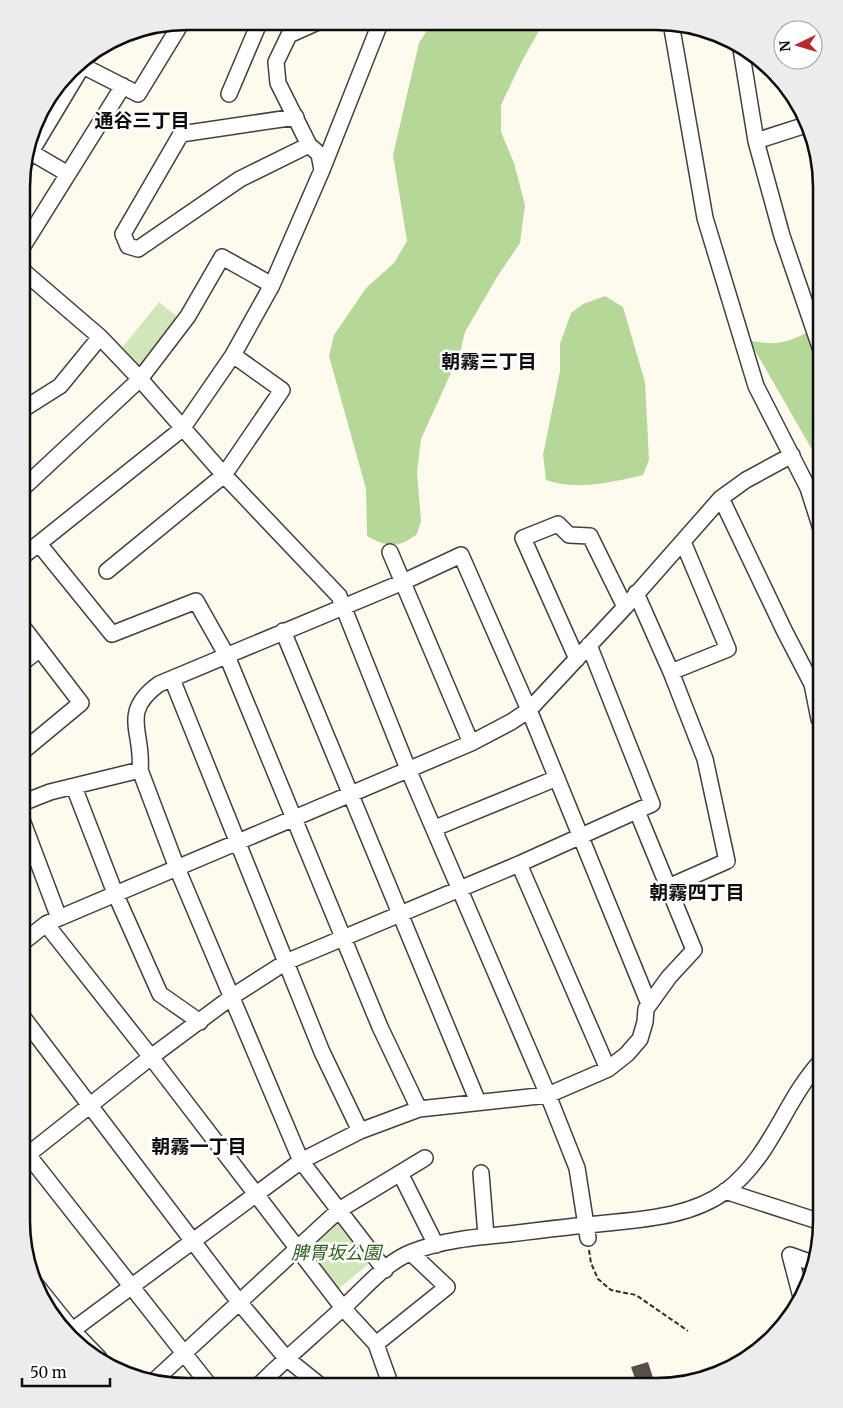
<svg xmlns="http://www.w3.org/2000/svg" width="843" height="1408" font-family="Merriweather,'Noto Sans JP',serif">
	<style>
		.green { fill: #d1e7b9 }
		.forest { fill: #b5d899 }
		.building { fill: #554e4a }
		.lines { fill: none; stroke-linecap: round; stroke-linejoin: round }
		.minor-casing { stroke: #404040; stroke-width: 18 }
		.path { stroke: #2f2f2f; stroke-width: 2; stroke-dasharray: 5 2.5; stroke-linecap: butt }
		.minor { stroke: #fff; stroke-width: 15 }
		.labels { text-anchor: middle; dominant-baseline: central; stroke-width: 5; stroke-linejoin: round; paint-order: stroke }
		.park-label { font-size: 18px; font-style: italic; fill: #2d6220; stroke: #fff }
		.neighbourhood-label { font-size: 19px; font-weight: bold; fill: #0d0d0d; stroke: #fff }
		.rim { fill: none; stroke: #0d0d0d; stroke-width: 2.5 }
	</style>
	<rect width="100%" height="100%" fill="#fefbee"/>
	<path class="green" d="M159,302L180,319L139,370L121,349Z
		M338,1216L372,1261L336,1291L302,1248Z"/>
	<path class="forest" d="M432,22H544L522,61L501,105V132L514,163L525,205L520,243L497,277L465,332L460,353L421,439L417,473L421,521L417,534C398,549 387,547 367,536L366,489L329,356L334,335L366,288L394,263L407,241L393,155L419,43Z
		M605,296L623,307L645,382L649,460L643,475C614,482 575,491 546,480L543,455L560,371V344L571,313L583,304Z
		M821,324L822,326V467L749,340C781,348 794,340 821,324Z"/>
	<path class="building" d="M648,1362L656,1387H638L631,1367Z"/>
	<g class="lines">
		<g class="minor-casing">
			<path id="minor" d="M671,23L705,218L756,386L808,488L822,532
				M741,49L756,141L782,236L822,353
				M77,63L138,94L182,22
				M229,94L260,21
				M296,117L181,134L123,234L128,246L138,249L240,179L309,145
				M756,141L809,124
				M27,150L68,174
				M23,165L89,55
				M322,170L379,26
				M23,246L123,86
				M22,270L100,337L140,379L224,475L339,596L408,769L548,1095L577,1168L588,1238
				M22,410L60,386L100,337
				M22,489L140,379L188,316L222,257L272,285
				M721,498L784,630L812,684L819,719H822
				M39,544L112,634L196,601L227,656L380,1027L419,1109
				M390,552L471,743
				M22,557L182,429L233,355L272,285L322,170L319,154L309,145L278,83L276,62L289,35L318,22
				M107,571L224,475L282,390L233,355
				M636,593L671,672L705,759L727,861L668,887
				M283,631L478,1102
				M577,659L523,538L558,524L569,535L590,536L625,607
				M22,663L40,649
				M671,672L728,649L683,542
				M172,679L322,1052L360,1131
				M22,752L81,703L22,626
				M74,787L115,893L160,994L200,1022
				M22,803L50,792L140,770
				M22,820L59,918
				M435,828L557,778
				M519,864L608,1069
				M46,924L151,1057L343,1308L376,1344
				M22,943L46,924L59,918L471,743L511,722L529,710L625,607L721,498L746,480L792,455
				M22,1016L239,1302L286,1358L321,1386
				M21,1146L209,1385
				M21,1160L151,1057L233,996L286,962L519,864L652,804L589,645
				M400,1173L436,1245
				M481,1173L486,1236
				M725,1191L821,1222
				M385,1270L301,1161L177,868L140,770C144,732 119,713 159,684L403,582L461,555L529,710L649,1004
				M33,1281L73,1331L99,1358
				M801,1297L790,1255L815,1264
				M70,1332L301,1161L360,1131L419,1109L548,1095L608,1069L627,1054L640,1039L645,1022L646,1009L669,977L694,950L637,811
				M154,1381L339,1210L425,1158
				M258,1386C286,1358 316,1333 345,1306C365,1288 386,1262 412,1252C442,1240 477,1237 509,1234C541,1230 574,1226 607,1223C647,1219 692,1216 726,1191C772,1156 784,1101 821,1061
				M391,1386L376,1344L447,1287L411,1253"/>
		</g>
		<path class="path" d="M589,1250L591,1263L598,1279L611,1290L636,1295L688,1331"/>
		<use href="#minor" class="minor"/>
	</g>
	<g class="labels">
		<g class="park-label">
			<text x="336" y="1252">脾胃坂公園</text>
		</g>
		<g class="neighbourhood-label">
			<text x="142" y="120">通谷三丁目</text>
			<text x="489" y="361">朝霧三丁目</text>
			<text x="697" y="892">朝霧四丁目</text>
			<text x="199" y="1146">朝霧一丁目</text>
		</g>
	</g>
	<path d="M0 0H843V1408H0ZM187 30H656A157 157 0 0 1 813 187V1221A157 157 0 0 1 656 1378H187A157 157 0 0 1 30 1221V187A157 157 0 0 1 187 30Z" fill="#ececec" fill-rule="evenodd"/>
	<path class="rim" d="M187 30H656A157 157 0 0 1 813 187V1221A157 157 0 0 1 656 1378H187A157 157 0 0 1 30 1221V187A157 157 0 0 1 187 30Z"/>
	<g transform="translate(798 45) rotate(265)"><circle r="24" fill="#ffffff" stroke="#9e9e9e"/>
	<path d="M0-4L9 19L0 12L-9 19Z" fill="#b82a30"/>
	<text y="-8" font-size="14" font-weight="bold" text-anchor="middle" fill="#0d0d0d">N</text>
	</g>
	<path d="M22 1378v8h88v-8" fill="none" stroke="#0d0d0d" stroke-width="2.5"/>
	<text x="30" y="1378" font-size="15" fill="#0d0d0d" stroke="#ffffff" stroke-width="4" paint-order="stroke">50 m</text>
</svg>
